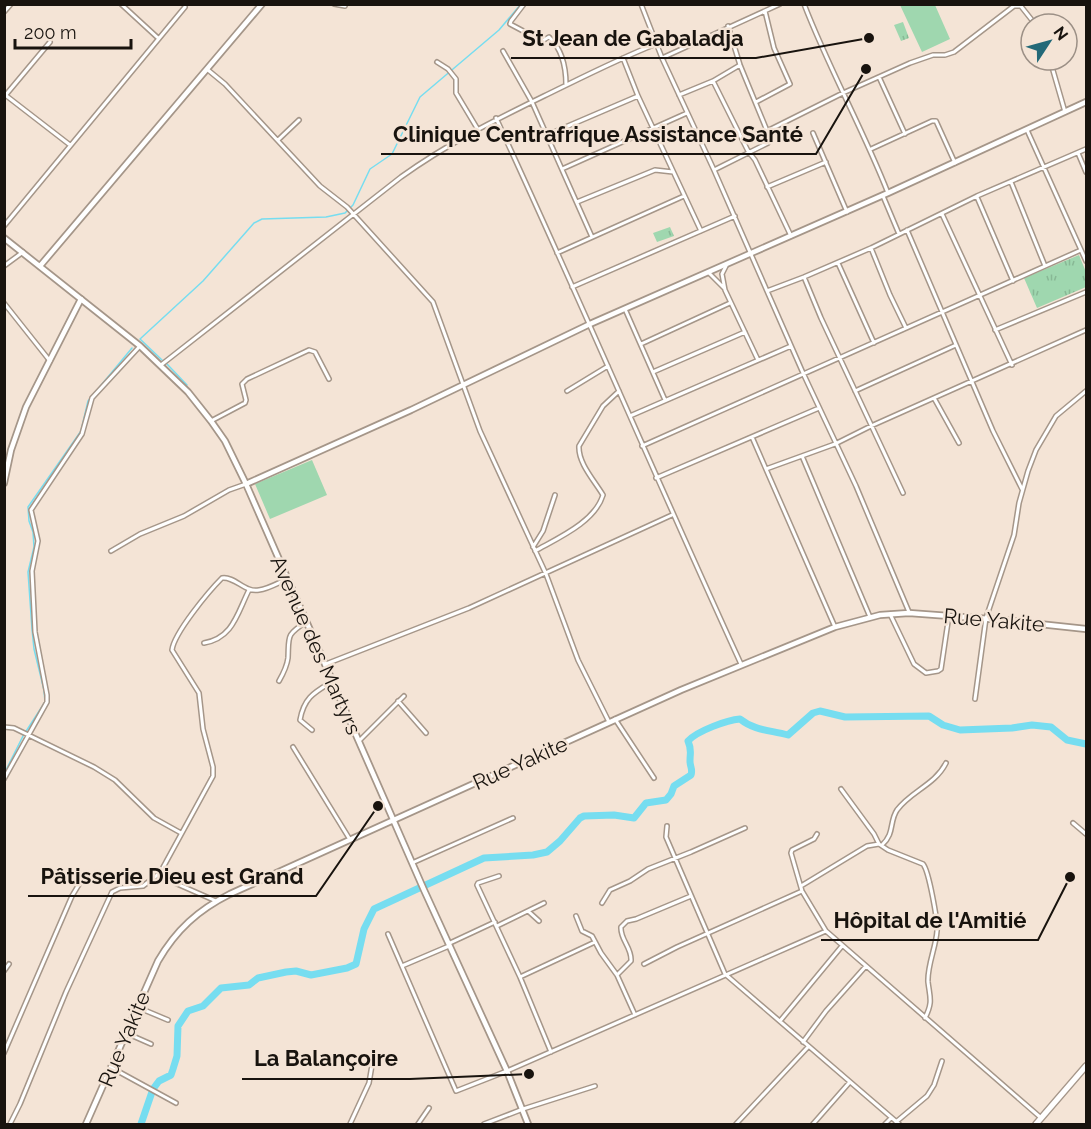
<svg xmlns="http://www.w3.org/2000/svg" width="1091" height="1129" font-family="Raleway,sans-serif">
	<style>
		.grass { fill: url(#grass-tufts) }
		.pitch { fill: #9fd7af }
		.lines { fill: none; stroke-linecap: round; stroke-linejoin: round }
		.stream { stroke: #76ddf0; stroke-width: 1.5 }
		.river { stroke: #76ddf0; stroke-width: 7 }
		.minor-casing { stroke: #a59689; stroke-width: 6 }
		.tertiary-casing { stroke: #a59689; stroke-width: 8 }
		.secondary-casing { stroke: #a59689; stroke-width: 8 }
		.primary-casing { stroke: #a59689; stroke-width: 8 }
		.minor { stroke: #fff; stroke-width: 3 }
		.tertiary { stroke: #fff; stroke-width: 4.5 }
		.secondary { stroke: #fff; stroke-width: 4.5 }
		.primary { stroke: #fff; stroke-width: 5 }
		.labels { text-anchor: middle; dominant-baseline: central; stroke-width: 5; stroke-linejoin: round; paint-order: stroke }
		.street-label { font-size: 21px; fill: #18130e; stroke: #f4e4d6 }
		.leader { fill: none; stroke: #18130e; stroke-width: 2 }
		.callout-dot { fill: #18130e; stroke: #f4e4d6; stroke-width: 2 }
		.callout-label { font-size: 22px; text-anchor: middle; font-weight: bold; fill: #18130e; stroke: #f4e4d6; stroke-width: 5; stroke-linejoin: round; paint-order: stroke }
	</style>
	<defs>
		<pattern id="grass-tufts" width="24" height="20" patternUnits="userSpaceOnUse" patternTransform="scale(1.5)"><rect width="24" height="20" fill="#9fd7af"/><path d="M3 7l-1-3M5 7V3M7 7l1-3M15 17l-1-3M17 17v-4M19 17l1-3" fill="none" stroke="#88b895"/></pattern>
	</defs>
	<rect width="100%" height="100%" fill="#f4e4d6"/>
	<path class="grass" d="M903,22L909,38L901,41L894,25Z
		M670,227L674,236L657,242L653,233Z
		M1079,255L1086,272V287L1037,308L1024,278Z"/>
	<path class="pitch" d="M900,5H935L950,39L922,52Z
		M312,460L327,495L270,519L255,484Z"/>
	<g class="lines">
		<path class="stream" d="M162,360L140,339L203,281L254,223L262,219L326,217L345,213L353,205L370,169L392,154L420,97L499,30L521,4
			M167,364L187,385
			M4,774L23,736L45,702L44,690L34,649L32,629L28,572L34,547L33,532L29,521L28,507L81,431L88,401L132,348"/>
		<path class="river" d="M141,1124L153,1089L159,1081L171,1075L173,1069L177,1056L178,1026L188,1011L203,1006L221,988L249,985L258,978L286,972L296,971L311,975L347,968L356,964L364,929L374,909L484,858L533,855L547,852L560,841L580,818L584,816L614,815L634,818L646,803L666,800L671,794L674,786L691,775C693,769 690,767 690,761C690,752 692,750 688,741C697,731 727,720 740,719C755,731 770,730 788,735L813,713L820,711L845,717L929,716L943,725L960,730L1012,728L1032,725L1051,727L1067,740L1086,744"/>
		<g class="minor-casing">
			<path id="minor" d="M121,4L158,38
				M334,4L345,6
				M524,4L511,21L510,24L542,41L549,37C562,49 566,67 566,85
				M641,4L662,58L714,170L803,373L856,486L909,612
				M804,4C829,69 863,129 888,193
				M1020,5L1035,24
				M4,12L11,4
				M503,51L532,102L592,237
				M623,58L638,96L701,231
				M662,58L780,4
				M1050,60L1065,112
				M437,62L448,69L456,79V93L477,128
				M208,70L225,84L320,186L347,207L433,302L480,431L546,574L578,660L609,722
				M879,77L905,134
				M713,81L748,151L755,160L791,236
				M4,94L70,145
				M679,95L713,81L740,65
				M4,97L50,42
				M756,102L790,84L774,48L765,11
				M496,118C580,299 658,483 741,664
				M769,130L843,93L910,63L933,55H945L954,52L1014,6H1020
				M1027,130L1086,261
				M813,133L847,212
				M547,135L638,96
				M278,140L299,120
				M871,149L932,121H936L955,163
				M1078,153L1086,172
				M562,169L687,113
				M714,170L768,143L770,138L740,65L728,26
				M1011,182L1045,266
				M767,187L826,162
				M883,196L899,234
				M977,197L1013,281
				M577,202L655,170L673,172
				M942,214L1012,365
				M4,226L185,7
				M907,230L993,431L1022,489
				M871,248L890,295L906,328
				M557,253L684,196
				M838,263L874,343
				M4,266L23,252
				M726,266L722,274L725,290L758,360
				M708,272L724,288
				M804,277L821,318L903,493
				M572,287L735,216
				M767,291L804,277L871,248L977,196L1086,149
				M4,303L50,361
				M625,309L665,400
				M995,330L1086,292
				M641,344L730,303
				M161,365L401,177C447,144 493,121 544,96C581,78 618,59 656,44
				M653,372L745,332
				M567,391L608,366
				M855,391L956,345
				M934,398L959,443
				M630,416L791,346
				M211,421L245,403L246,400L242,384L247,379L309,350L315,352L329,379
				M752,437L835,627
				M642,446L1081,250
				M802,456L870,617
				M766,469L835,444L871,426L1086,330
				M656,478L819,408
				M533,547L543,531L555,495
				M111,551L140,534L184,516L229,490L246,484
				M535,551C558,538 595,522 603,495C594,480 578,463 579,446L603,406L619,391
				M890,614L914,664L926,673L938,671L941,669L949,615
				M204,643C233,638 237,614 249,590
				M326,664L469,608L672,515
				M279,681C283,674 287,666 288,658C289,636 286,635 306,622
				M975,699L986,618L1014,535L1019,503L1028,471L1036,450L1056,416L1086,391
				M398,701L426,733
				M615,719L654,778
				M4,727L14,728L94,767L115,780L154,818L181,833
				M312,730L300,720C304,697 315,692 333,681
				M359,741L404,696
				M293,747L349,838
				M4,779L47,702V695L35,632L32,571L38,541L31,510L82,434L92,398L140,346
				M841,789L874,834L879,844
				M1073,823L1086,834
				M667,826L666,837L725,974L899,1124
				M817,834L814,839L792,850L791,853L802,891L826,931
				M882,845C895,833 889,822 897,810C911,791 935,785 946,763
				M412,863L513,818
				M160,873L175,883L216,901
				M499,876L478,883L477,885L520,977L551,1052
				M801,886L867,846L879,844L888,850L923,864C929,871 938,922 937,931C936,947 927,966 928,982C930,998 933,1002 925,1018
				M602,903L610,890L630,881L648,869L691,852L745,828
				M528,911L539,921
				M576,916L582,931L592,936L601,953L617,975L635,1015
				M497,926L544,903
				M388,934L456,1091L507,1071L826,931L1040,1117
				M450,943L495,922
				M644,964L677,947L802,891
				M402,966L449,946
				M4,971L9,964
				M617,975L631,961C632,947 620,940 621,927L627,921L636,919L691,896
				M520,977L595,942
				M137,1007L168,1020
				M780,1021L842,946
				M126,1033L151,1044
				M803,1042L826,1011L866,966
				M4,1053L72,896L81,881
				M112,1068L176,1103
				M896,1122L927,1096L934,1085L942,1061
				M10,1124L20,1104L66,992L112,892L120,888L143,886L160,873L213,776V767L203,729L199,693L172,650C174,633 209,591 222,578C235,576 245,593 259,590C268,589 278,583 287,579
				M350,1124L369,1083L373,1059
				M418,1124L429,1108
				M484,1124L523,1109L595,1086
				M736,1124L808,1047
				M813,1124L849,1083
				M885,1124L891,1118"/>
		</g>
		<g class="tertiary-casing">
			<path id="tertiary" d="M40,266L262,4
				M4,483L11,450L26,407L81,299
				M246,484L411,410L590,324L888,193L1086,102"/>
		</g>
		<g class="secondary-casing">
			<path id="secondary" d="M4,238L140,346L188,392L211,421L225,441L246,484L424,890L507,1071L528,1124
				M86,1124L158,961C176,930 198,910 230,894L681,690L835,627L880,615L909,613L1003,620L1086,629"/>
		</g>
		<g class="primary-casing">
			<path id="primary" d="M1036,1124L1086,1066"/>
		</g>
		<use href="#minor" class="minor"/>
		<use href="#tertiary" class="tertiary"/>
		<use href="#secondary" class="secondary"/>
		<use href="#primary" class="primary"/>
	</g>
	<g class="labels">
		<g class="street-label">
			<text transform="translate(994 620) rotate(5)">Rue Yakite</text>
			<text transform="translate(316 645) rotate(66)">Avenue des Martyrs</text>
			<text transform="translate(520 763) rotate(-24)">Rue Yakite</text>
			<text transform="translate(124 1039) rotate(-67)">Rue Yakite</text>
		</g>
	</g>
	<path class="leader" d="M869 38L756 58H511M866 69L816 154H381M378 806L316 896H28M1070 877L1038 940H821M529 1074L410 1079H242"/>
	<g class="callout-dot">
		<circle cx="869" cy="38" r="6"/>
		<circle cx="866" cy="69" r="6"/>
		<circle cx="378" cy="806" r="6"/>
		<circle cx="1070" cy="877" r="6"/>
		<circle cx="529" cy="1074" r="6"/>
	</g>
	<g class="callout-label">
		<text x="633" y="46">St Jean de Gabaladja</text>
		<text x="598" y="142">Clinique Centrafrique Assistance Santé</text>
		<text x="172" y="884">Pâtisserie Dieu est Grand</text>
		<text x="930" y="928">Hôpital de l'Amitié</text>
		<text x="326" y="1066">La Balançoire</text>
	</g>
	<rect width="1091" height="1129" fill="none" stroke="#18130e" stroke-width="12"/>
	<g transform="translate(1049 42) rotate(54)"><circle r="28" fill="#f4e4d6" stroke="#9c9086" stroke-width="1.5"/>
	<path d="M0-4.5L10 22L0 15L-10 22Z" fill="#236978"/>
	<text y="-9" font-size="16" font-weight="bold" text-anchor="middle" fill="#18130e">N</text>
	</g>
	<path d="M15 39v9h116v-9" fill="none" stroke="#18130e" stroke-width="3"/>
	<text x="24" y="39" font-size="18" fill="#18130e" stroke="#f4e4d6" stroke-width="4.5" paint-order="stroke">200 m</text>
</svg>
